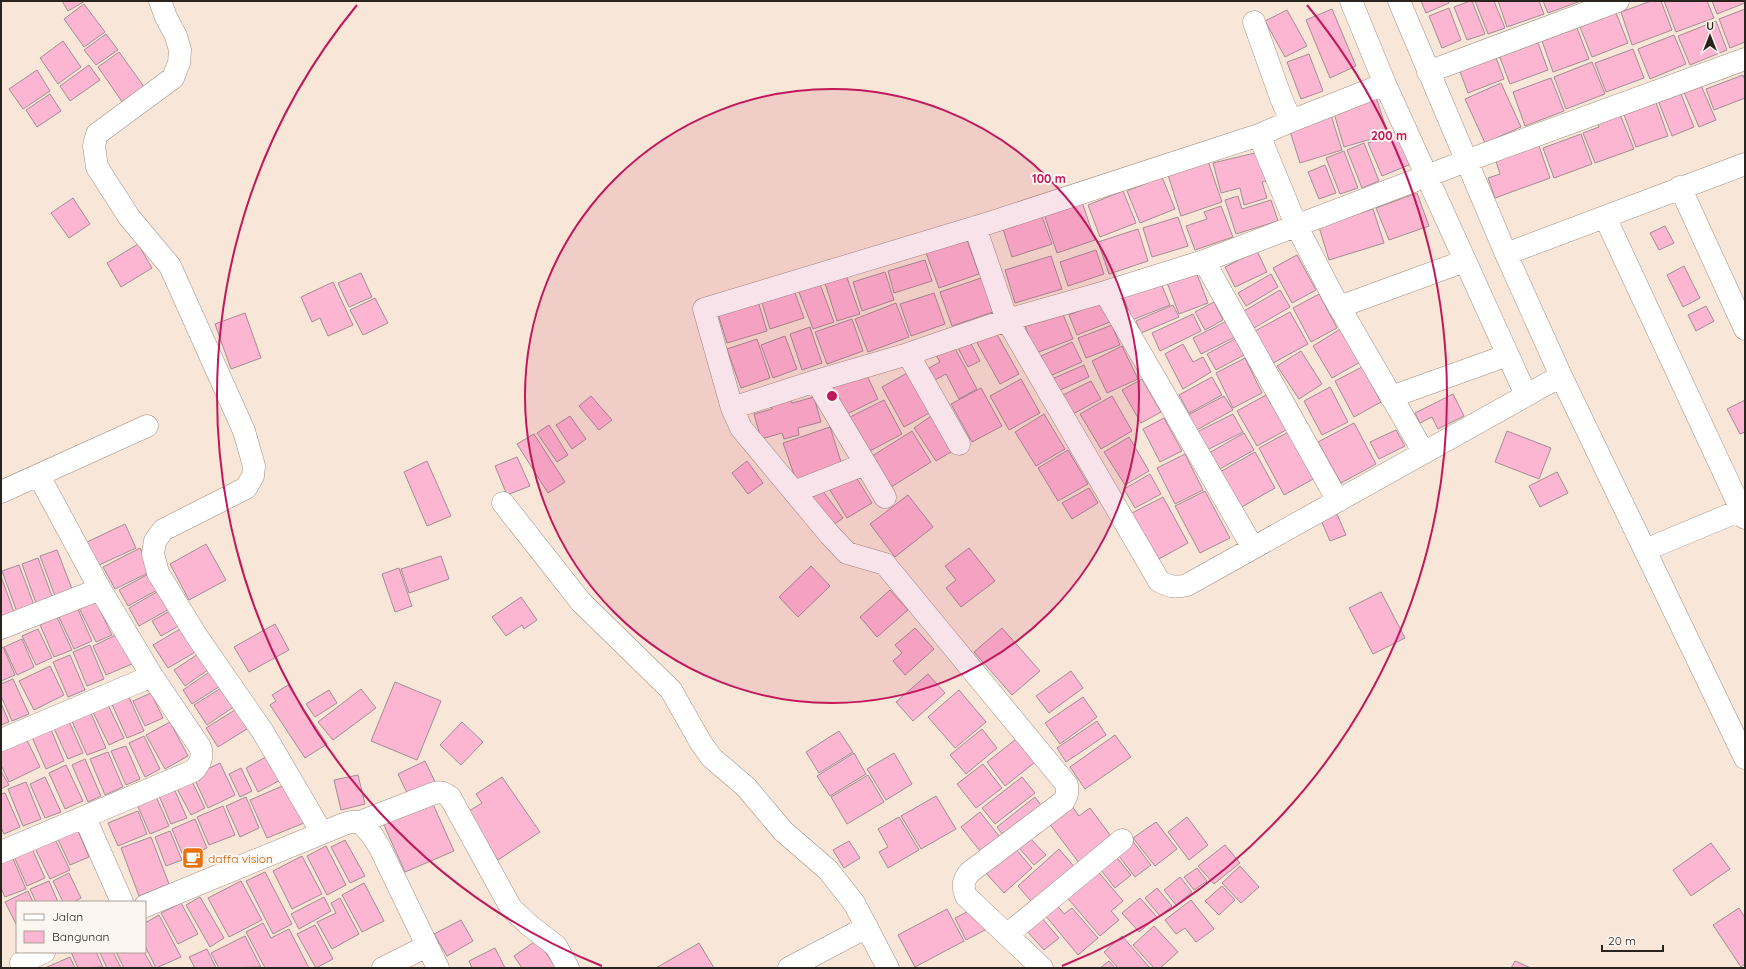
<svg xmlns="http://www.w3.org/2000/svg" width="1746" height="969" font-family="Quicksand,sans-serif">
	<style>
		.building { fill: #fcb6d1; stroke: #a28d95 }
		.lines { fill: none; stroke-linecap: round; stroke-linejoin: round }
		.minor-casing { stroke: #a09082; stroke-width: 23 }
		.minor { stroke: #fff; stroke-width: 22 }
		.ring { fill: none; stroke: #c2185b; stroke-width: 2 }
		.labels { text-anchor: middle; dominant-baseline: central; stroke-width: 4; stroke-linejoin: round; paint-order: stroke }
		.food-label { font-size: 12px; fill: #c56008; stroke: #fdf6f0; text-anchor: start }
		.centre { fill: #c2185b; stroke: #fdf6f0; stroke-width: 2 }
		.ring-label { font-size: 12px; text-anchor: middle; font-weight: bold; fill: #c2185b; stroke: #fdf6f0; stroke-width: 4; stroke-linejoin: round; paint-order: stroke }
	</style>
	<rect width="100%" height="100%" fill="#f8e6d8"/>
	<path class="building" d="M62,1H85L68,11Z
		M1421,1H1448L1449,3L1426,13Z
		M1470,1H1472L1485,34L1467,40L1454,7Z
		M1475,1H1494L1505,28L1488,34Z
		M1498,1H1539L1544,14L1507,27Z
		M1543,1H1581L1548,13Z
		M1651,1H1661L1672,30L1632,45L1621,12Z
		M1664,1H1707L1714,18L1676,32Z
		M1712,1H1745V3L1717,14Z
		M84,4L105,32L84,47L64,19Z
		M1449,8L1461,40L1442,48L1429,16Z
		M1332,9L1356,66L1330,78L1306,20Z
		M1745,9V42L1730,48L1719,19Z
		M1287,10L1307,46L1285,57L1265,21Z
		M1616,13L1628,43L1592,57L1580,27Z
		M1716,21L1727,50L1690,65L1678,36Z
		M1577,28L1589,59L1553,72L1542,41Z
		M106,34L118,50L96,65L84,50Z
		M1674,35L1686,64L1650,79L1638,49Z
		M1537,40L1548,70L1510,84L1499,55Z
		M63,41L81,67L58,84L40,58Z
		M1633,49L1644,78L1606,92L1595,63Z
		M119,52L145,88L123,103L98,67Z
		M1309,54L1323,91L1301,99L1287,62Z
		M1495,55L1504,79L1468,93L1459,69Z
		M1592,62L1605,94L1566,109L1554,77Z
		M89,65L100,80L70,101L60,86Z
		M37,70L50,91L23,109L9,89Z
		M1743,75L1745,80V98L1714,110L1706,89Z
		M1551,78L1564,111L1525,126L1513,92Z
		M1501,83L1521,127L1485,143L1465,99Z
		M1700,83L1716,120L1699,127L1683,90Z
		M1679,89L1694,127L1672,136L1657,98Z
		M50,94L61,111L37,127L26,110Z
		M1376,97L1388,134L1344,147L1333,110Z
		M1655,100L1668,136L1636,147L1623,112Z
		M1330,112L1342,150L1300,163L1288,125Z
		M1619,112L1634,149L1595,163L1583,133L1599,127L1597,121Z
		M1402,129L1416,162L1382,176L1368,143Z
		M1581,134L1592,164L1554,178L1543,148Z
		M1364,143L1379,181L1362,188L1347,150Z
		M1538,143L1550,178L1495,198L1488,178L1500,174L1495,158Z
		M1344,151L1358,188L1340,194L1326,158Z
		M1259,152L1266,181L1262,182L1267,198L1244,205L1240,188L1221,193L1213,163Z
		M1208,161L1222,202L1181,216L1168,175Z
		M1325,165L1336,193L1319,199L1308,172Z
		M1162,177L1175,209L1140,223L1127,191Z
		M1123,191L1136,223L1100,237L1088,205Z
		M1417,193L1429,226L1389,240L1376,208Z
		M1238,196L1242,209L1271,200L1278,221L1236,234L1225,200Z
		M73,198L90,224L69,238L51,213Z
		M1081,199L1095,240L1057,253L1043,211Z
		M1221,206L1233,237L1195,250L1186,226L1207,219L1204,212Z
		M1373,209L1384,243L1329,260L1319,227Z
		M1041,214L1052,244L1012,257L1002,226Z
		M1178,217L1188,246L1152,257L1143,228Z
		M1665,226L1674,243L1659,250L1650,233Z
		M1138,229L1148,261L1109,274L1098,242Z
		M966,237L979,274L939,288L925,250Z
		M138,244L152,268L121,287L107,263Z
		M1096,250L1104,274L1068,286L1060,262Z
		M1257,251L1267,272L1235,287L1225,267Z
		M1297,255L1316,290L1292,303L1273,268Z
		M1051,256L1062,289L1015,303L1005,270Z
		M925,260L932,281L894,293L888,271Z
		M1684,266L1700,298L1683,307L1667,275Z
		M1195,269L1208,303L1179,314L1166,280Z
		M845,272L860,314L837,321L824,280Z
		M885,272L894,300L862,311L853,282Z
		M361,273L372,297L349,307L338,283Z
		M1271,274L1278,287L1246,306L1238,293Z
		M984,277L996,311L952,326L940,292Z
		M818,279L834,322L813,329L797,287Z
		M1160,281L1170,305L1132,320L1123,296Z
		M333,282L353,325L328,336L320,318L312,322L301,297Z
		M794,290L804,318L770,329L761,300Z
		M1280,290L1290,307L1254,328L1244,311Z
		M934,293L945,324L911,336L900,304Z
		M1319,294L1337,328L1311,342L1293,308Z
		M375,298L388,323L363,335L350,310Z
		M758,301L767,331L727,343L718,314Z
		M1101,302L1110,322L1077,335L1069,315Z
		M1214,302L1223,320L1205,330L1195,312Z
		M896,303L909,337L868,352L855,319Z
		M1173,305L1179,317L1141,333L1136,321Z
		M1706,306L1714,321L1696,331L1688,315Z
		M1062,312L1073,339L1036,353L1025,326Z
		M1290,312L1308,344L1273,363L1255,331Z
		M245,313L261,358L231,369L215,324Z
		M1193,314L1201,331L1160,351L1152,333Z
		M852,319L863,351L827,364L815,332Z
		M1227,321L1235,337L1201,354L1193,338Z
		M1112,325L1120,345L1086,358L1078,338Z
		M810,327L822,363L802,370L790,334Z
		M1342,328L1362,361L1332,378L1313,346Z
		M995,331L1019,374L1000,384L976,341Z
		M785,336L797,369L773,378L761,345Z
		M757,339L770,378L741,388L727,349Z
		M1235,339L1244,355L1216,370L1207,354Z
		M969,340L980,361L968,367L957,346Z
		M1072,342L1082,362L1050,376L1041,356Z
		M952,343L977,389L959,399L946,374L935,380L929,368L940,362L934,352Z
		M1183,344L1193,362L1203,357L1211,372L1183,389L1165,354Z
		M1122,346L1138,379L1107,393L1092,361Z
		M1301,351L1322,384L1299,399L1277,366Z
		M1245,358L1262,393L1233,408L1216,373Z
		M1084,365L1089,377L1058,391L1052,379Z
		M1362,367L1381,402L1354,417L1335,381Z
		M865,371L878,399L845,415L832,388Z
		M909,372L931,412L904,427L882,387Z
		M1212,377L1222,395L1189,413L1179,395Z
		M1021,379L1040,413L1009,430L990,396Z
		M1142,379L1161,412L1141,423L1122,390Z
		M1091,381L1101,399L1071,415L1061,396Z
		M1330,387L1348,422L1322,435L1304,401Z
		M981,388L1002,426L972,442L951,404Z
		M1453,394L1464,416L1438,429L1432,417L1420,423L1415,413Z
		M1266,395L1286,430L1257,446L1237,411Z
		M591,396L612,420L599,430L579,406Z
		M1112,396L1132,431L1101,449L1080,414Z
		M1224,396L1233,410L1195,431L1186,416Z
		M814,397L821,422L798,428L799,435L784,439L782,433L761,439L754,414L772,409L771,403L790,398L792,403Z
		M884,400L902,434L864,454L846,419Z
		M1745,400V432L1740,434L1727,409Z
		M1044,414L1065,449L1036,466L1015,432Z
		M1233,414L1243,432L1207,450L1197,432Z
		M570,416L586,439L572,449L556,425Z
		M931,416L954,450L936,461L914,428Z
		M1164,418L1182,451L1160,462L1143,429Z
		M1354,423L1376,464L1341,483L1318,442Z
		M549,425L568,455L557,462L537,433Z
		M830,427L842,465L796,480L783,443Z
		M1292,430L1317,477L1284,495L1259,448Z
		M1396,430L1405,446L1379,459L1370,442Z
		M912,431L931,462L888,489L869,458Z
		M1507,431L1551,448L1539,479L1495,462Z
		M1244,433L1254,450L1218,470L1209,453Z
		M534,434L565,482L548,493L517,444Z
		M1129,437L1149,471L1125,485L1104,452Z
		M1068,450L1088,484L1058,501L1038,468Z
		M1255,452L1275,488L1240,508L1220,472Z
		M1185,454L1203,490L1175,504L1157,468Z
		M517,457L530,486L507,495L495,466Z
		M427,461L451,516L427,526L404,472Z
		M747,461L763,483L748,494L732,473Z
		M853,472L872,503L847,518L828,487Z
		M1557,472L1568,493L1540,507L1529,486Z
		M1150,474L1161,494L1135,508L1124,489Z
		M1089,488L1098,503L1072,519L1062,503Z
		M822,490L843,518L829,528L809,501Z
		M1205,491L1230,538L1200,553L1175,506Z
		M908,495L933,527L895,557L870,524Z
		M1163,497L1188,543L1157,560L1132,513Z
		M1337,514L1346,535L1330,541L1321,520Z
		M125,524L136,548L97,566L87,542Z
		M206,544L226,580L189,600L170,564Z
		M140,548L152,571L115,589L103,567Z
		M969,548L995,581L961,607L946,588L956,580L945,566Z
		M57,550L72,589L55,596L40,556Z
		M441,556L449,579L409,593L401,569Z
		M38,558L53,599L37,606L22,564Z
		M19,565L34,605L17,612L2,571Z
		M811,566L830,586L798,617L779,597Z
		M399,568L412,606L395,612L382,574Z
		M152,572L161,588L128,606L119,590Z
		M1,576L15,615L1,620Z
		M162,589L173,607L139,626L129,608Z
		M890,590L908,610L877,637L860,617Z
		M1381,592L1405,638L1373,654L1349,608Z
		M521,597L537,620L524,629L522,625L506,636L492,617Z
		M95,600L112,635L96,642L79,608Z
		M77,607L92,641L74,649L58,615Z
		M175,608L184,623L161,636L152,621Z
		M57,617L72,650L54,657L40,625Z
		M275,624L289,650L249,672L234,647Z
		M185,626L199,650L168,668L153,645Z
		M915,628L934,649L905,675L893,661L902,653L895,645Z
		M1002,628L1040,671L1012,695L974,652Z
		M38,629L52,658L36,665L22,636Z
		M120,633L134,663L106,675L93,646Z
		M22,639L34,667L17,675L4,647Z
		M90,645L104,679L87,686L73,652Z
		M3,647L15,675L1,681V648Z
		M204,650L215,665L185,686L174,670Z
		M70,655L85,690L68,697L53,662Z
		M50,666L64,695L34,710L19,681Z
		M215,668L225,683L192,704L183,690Z
		M1071,671L1083,688L1049,713L1036,696Z
		M928,674L945,693L913,721L896,702Z
		M13,679L29,714L12,721L1,696V684Z
		M395,682L441,701L417,760L371,741Z
		M226,685L238,704L207,725L194,705Z
		M288,685L327,744L305,758L270,705L276,701L272,695Z
		M361,689L376,708L333,740L318,722Z
		M329,690L337,703L315,717L306,704Z
		M959,690L986,722L955,748L928,717Z
		M151,693L163,718L145,726L133,701Z
		M128,695L144,731L127,738L111,702Z
		M1083,697L1097,717L1060,744L1045,723Z
		M1,703L9,722L1,725Z
		M107,703L124,738L109,745L92,710Z
		M238,708L250,727L218,747L206,728Z
		M90,711L106,748L87,755L71,719Z
		M68,719L83,753L68,759L53,726Z
		M1097,721L1106,735L1066,762L1057,748Z
		M170,722L188,756L165,769L146,735Z
		M462,722L483,742L461,765L440,745Z
		M50,727L64,761L46,769L31,735Z
		M982,729L997,748L966,774L950,755Z
		M839,731L853,752L819,773L806,752Z
		M1115,735L1131,757L1085,789L1070,767Z
		M25,736L40,767L9,782L1,765V747Z
		M144,736L160,769L145,777L129,743Z
		M1020,736L1039,759L1005,786L987,762Z
		M126,746L140,779L126,785L111,751Z
		M108,752L123,787L105,795L90,759Z
		M273,753L286,777L258,792L246,768Z
		M854,753L866,774L830,796L817,776Z
		M894,753L912,784L886,800L867,769Z
		M85,759L101,796L88,802L72,765Z
		M425,761L437,786L410,799L398,774Z
		M220,763L235,795L208,808L193,776Z
		M983,764L1002,788L976,808L957,784Z
		M66,765L83,801L65,809L49,773Z
		M241,768L252,791L240,797L229,774Z
		M1,771L9,785L1,789Z
		M358,775L365,804L341,810L334,780Z
		M868,775L884,802L847,824L831,797Z
		M45,777L61,812L45,818L30,784Z
		M190,777L205,808L191,815L175,785Z
		M502,777L540,832L498,860L466,813L482,803L476,794Z
		M1022,777L1035,793L995,824L982,808Z
		M26,782L41,819L23,826L8,789Z
		M172,784L187,818L171,824L157,791Z
		M287,784L304,823L267,838L250,800Z
		M154,792L169,826L150,834L135,800Z
		M5,793L20,827L4,834L1,827V794Z
		M936,796L956,829L921,849L901,816Z
		M246,797L259,828L240,837L226,806Z
		M1035,797L1046,812L1008,842L997,827Z
		M432,802L454,851L405,872L383,823Z
		M223,806L235,835L209,845L197,817Z
		M1072,806L1079,816L1090,808L1116,843L1082,867L1049,823Z
		M138,811L147,834L118,846L108,823Z
		M980,812L1003,841L984,856L961,827Z
		M899,817L919,850L888,868L879,852L888,847L878,829Z
		M1187,817L1208,845L1189,860L1168,832Z
		M195,819L207,848L184,858L172,829Z
		M1156,822L1177,849L1155,866L1133,838Z
		M75,824L89,857L70,865L55,833Z
		M170,831L182,860L166,866L155,837Z
		M52,833L70,870L50,879L32,842Z
		M151,837L169,884L139,896L121,848Z
		M1029,837L1046,855L1034,865L1018,847Z
		M1131,839L1151,865L1135,877L1115,851Z
		M345,840L365,876L350,883L331,847Z
		M849,841L860,858L844,868L833,850Z
		M1711,843L1730,869L1691,896L1673,870Z
		M30,844L45,878L27,886L12,852Z
		M1225,845L1240,863L1214,884L1198,866Z
		M326,846L346,885L327,895L307,856Z
		M1014,847L1032,868L1004,893L985,872Z
		M1059,849L1077,870L1036,907L1018,886Z
		M1113,853L1131,875L1115,888L1097,865Z
		M11,854L26,889L5,897L1,888V858Z
		M302,856L322,894L292,909L273,871Z
		M1240,866L1259,887L1241,903L1222,883Z
		M1095,868L1123,901L1111,911L1119,920L1100,936L1064,894Z
		M1197,868L1207,881L1194,890L1184,877Z
		M265,872L292,924L273,934L246,881Z
		M69,873L81,898L74,902H63L53,881Z
		M1180,877L1192,892L1176,905L1164,890Z
		M49,881L58,902H36L30,889Z
		M241,881L262,920L229,937L208,898Z
		M364,883L384,921L362,932L342,895Z
		M1222,886L1235,900L1219,915L1205,901Z
		M1157,888L1172,906L1160,916L1145,898Z
		M28,891L33,902H17V926L5,902Z
		M200,897L224,938L210,947L186,905Z
		M324,897L331,911L299,929L291,914Z
		M340,898L359,934L332,949L317,922L336,913L331,903Z
		M1140,898L1157,917L1139,932L1122,913Z
		M1191,900L1214,929L1196,942L1185,928L1176,934L1165,920Z
		M181,903L198,934L178,944L161,913Z
		M1057,905L1064,914L1072,908L1098,938L1078,955L1045,915Z
		M975,908L987,929L966,940L955,918Z
		M1739,908L1745,918V964L1741,967L1713,925Z
		M947,909L964,941L915,967L898,935Z
		M159,915L181,957L156,968L145,946V923Z
		M1041,917L1059,938L1044,950L1026,930Z
		M461,920L473,941L447,956L434,934Z
		M263,923L271,938L289,929L309,968H265L246,932Z
		M315,925L333,959L316,968L297,934Z
		M1154,926L1178,952L1160,968H1154L1133,945Z
		M245,936L261,967L219,968L211,953Z
		M1122,936L1150,968H1118L1104,952Z
		M537,940L556,968H522L514,956Z
		M699,943L714,968H656Z
		M495,948L505,968H472L469,961Z
		M207,949L216,968H195L189,957Z
		M71,952H96L103,967L78,968Z
		M102,952H113L121,968H107L100,953Z
		M116,952H144L153,968H124Z
		M70,957L75,968H45Z
		M1109,961L1115,968H1100Z
		M1515,961L1531,968H1511Z"/>
	<g class="lines">
		<g class="minor-casing">
			<path id="minor" d="M160,1L166,17L176,36L180,50L179,63L173,78L97,134L94,146L97,167L129,217L170,266L244,431L254,466L253,476L246,488L163,530L155,541L153,554L158,573L196,635L263,732L322,833
				M1351,1L1385,84L1526,395
				M1399,1L1506,254L1561,376L1745,758
				M1428,72L1618,1
				M1291,121L1385,84
				M1259,135L1296,225L1333,296L1424,453
				M1680,187L1745,329
				M1605,217L1745,518
				M975,227L1007,320L1159,581C1169,587 1176,588 1187,585L1561,376
				M1506,254L1745,164
				M1204,261L1338,501
				M1105,292L1253,548
				M1339,307L1465,261
				M908,354L959,444
				M816,381L885,497
				M1391,397L1508,355
				M732,408L816,381L908,354L1007,320L1105,292L1204,261L1466,161L1745,59
				M1,492L147,426
				M794,492L865,464
				M503,503L581,602L671,690L701,743L712,758L746,787L783,831L828,870L854,903L888,968
				M1645,550L1741,510
				M1,628L100,589
				M1,740L152,676
				M85,818L122,902
				M360,822L432,794C440,791 443,792 450,797L511,908L529,925L556,946L568,968
				M1,852L193,771C200,764 204,757 200,747L152,676L100,589L39,476
				M145,906L344,824L351,822H360L372,835L380,848L438,968
				M1008,934L1122,840
				M21,963L44,952
				M383,968L427,946
				M789,968L867,927
				M1042,968L966,896C962,886 963,880 970,872L1064,801L1067,794V785L885,564L847,553L830,535L741,428L732,408L704,309L989,223L1259,135L1291,121L1281,98L1254,22"/>
		</g>
		<use href="#minor" class="minor"/>
	</g>
	<circle cx="832" cy="396" r="307" fill="#c2185b" fill-opacity=".12"/>
	<g class="ring">
		<circle cx="832" cy="396" r="307"/>
		<path d="M602 966A615 615 0 0 1 357 5M1307 5A615 615 0 0 1 1062 966"/>
	</g>
	<defs>
		<g id="cafe-square" transform="scale(1.15)"><rect x="-9" y="-9" width="18" height="18" rx="4" fill="#e8710a" stroke="#fdf6f0"/><path d="M-5.5-4.5H6V0H3Q3 3.5 0 3.5H-2.5Q-5.5 3.5-5.5 0ZM3-3.2v2h1.7v-2ZM-6 4.5H4V6H-6Z" fill="#fff"/></g>
	</defs>
	<g fill-rule="evenodd">
		<use href="#cafe-square" x="193" y="858"/>
	</g>
	<g class="labels">
		<g class="food-label">
			<text x="208" y="858">daffa vision</text>
		</g>
	</g>
	<circle cx="832" cy="396" r="6" class="centre"/>
	<g class="ring-label">
		<text x="1389" y="140">200 m</text>
		<text x="1049" y="183">100 m</text>
	</g>
	<rect width="1746" height="969" fill="none" stroke="#2a241e" stroke-width="4"/>
	<rect x="16" y="901" width="130" height="52" fill="#fdf6f0" stroke="#a9a29c"/>
	<rect x="24" y="914" width="20" height="6" fill="#ffffff" stroke="#a9a29c"/>
	<text x="52" y="921" font-size="12" fill="#2a241e">Jalan</text>
	<rect x="24" y="931" width="20" height="12" fill="#fcb6d1" stroke="#a9a29c"/>
	<text x="52" y="941" font-size="12" fill="#2a241e">Bangunan</text>
	<g transform="translate(1710 36)" stroke="#fdf6f0" stroke-width="3" paint-order="stroke">
	<path d="M0-3L7 15L0 10L-7 15Z" fill="#2a241e"/>
	<text y="-6" font-size="11" font-weight="bold" text-anchor="middle" fill="#2a241e">U</text>
	</g>
	<path d="M1602 945v6h61v-6" fill="none" stroke="#2a241e" stroke-width="2"/>
	<text x="1608" y="945" font-size="12" fill="#2a241e" stroke="#fdf6f0" stroke-width="3" paint-order="stroke">20 m</text>
</svg>
